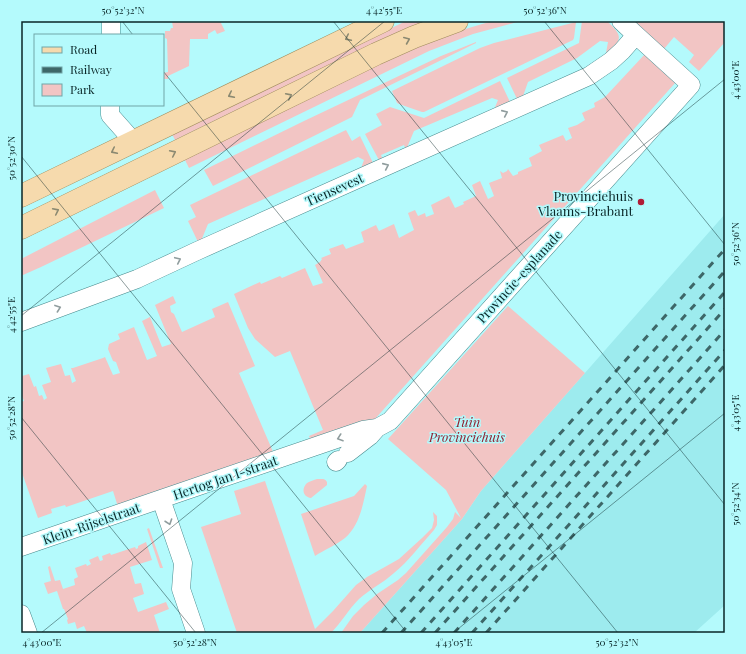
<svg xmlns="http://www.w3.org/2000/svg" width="746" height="654" font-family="'Playfair Display',serif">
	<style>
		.built { fill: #9debee }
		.green { fill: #f2c5c4 }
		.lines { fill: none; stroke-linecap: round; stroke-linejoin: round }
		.minor-casing { stroke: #46898c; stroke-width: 19 }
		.major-casing { stroke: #9f8b5b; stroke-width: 23 }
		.minor { stroke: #fff; stroke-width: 18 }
		.major { stroke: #f6daad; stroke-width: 22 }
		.rail { stroke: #3d6768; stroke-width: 3; stroke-dasharray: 7 7; stroke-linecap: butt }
		.oneway { stroke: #8b8971 }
		.oneway2 { stroke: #909d9e }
		.ticks { fill: none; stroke: #092627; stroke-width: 1; stroke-opacity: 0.45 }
		.poi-dot { fill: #b01c36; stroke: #b4fafc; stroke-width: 1.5 }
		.labels { text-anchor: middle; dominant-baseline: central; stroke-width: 3; stroke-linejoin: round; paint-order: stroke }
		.street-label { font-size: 13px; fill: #092627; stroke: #b4fafc }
		.poi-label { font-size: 13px; fill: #092627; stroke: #b4fafc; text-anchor: end }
		.park-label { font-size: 13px; font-style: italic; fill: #901f2f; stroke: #b4fafc }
		.neatline { fill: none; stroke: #092627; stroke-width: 1.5 }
		.ticks-label { font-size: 10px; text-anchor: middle; fill: #092627 }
	</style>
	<rect width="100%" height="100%" fill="#b4fafc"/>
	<path class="built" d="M725,214V605L694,633H360L462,519L481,491Z"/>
	<path class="green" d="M172,21H220L225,31L217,34L215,30L208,34V39H190L189,66L168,76V79H163V73L168,72L167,39L165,38V31H170L171,28H173Z
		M406,21H429L378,41L175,140L172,134Z
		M493,21H521L473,34L429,51L189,168L184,158C231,135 279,112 327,89C380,63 435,36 493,21Z
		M582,21H607C623,36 623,40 606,53L608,42L600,41L577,58L528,82L522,99L518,101L507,78L579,43Z
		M633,21H725V42L699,71L689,62L694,55L674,37L664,49Z
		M576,22L574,38L573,40L424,112H422L399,104L397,103L392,91L480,48L494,43Z
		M476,42V43L360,100L352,117L213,186L204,170L304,121L441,56Z
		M645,54L676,82L375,419L311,441L309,436L323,430L290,351L275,357L255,339L248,328L234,294L260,282L261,284L280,276L282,278L305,268L313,286L323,283L315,265L320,262L322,259L321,258L331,254L329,249L343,244L346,249L364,242L361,232L376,225L379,231L394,224L399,238L414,230L408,213L415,210L418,216L425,213L426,217L434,214L431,205L449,196L455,208L464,204L463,202L476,196L472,185L480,181L488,199L494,196L489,183L502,178L500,171L503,173L507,171L508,169L513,176L518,174V172L532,166L529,158L542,151L539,145L563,135L566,141L572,138L568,128L577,125L585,120L582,113L595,107L594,103L605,97Z
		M500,81L511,104L493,112L498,100L492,98L414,131L406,150L404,145L381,155L383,160L380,162L365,134L382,125L376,114L390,107L424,118Z
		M346,130L352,141L360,136L374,165L360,171L364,160L358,157L208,224L201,241L198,242L188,221L196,217L190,205Z
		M155,190L164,208L41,267L23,275L21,274V259Z
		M173,296L176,303L170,306L171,312L174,314L182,332L215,317L212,309L228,302L255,366L239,373L274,454L118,507L113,491L66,507L65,505L51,509L52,513L38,518L21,470V402L24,401L21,394V373L22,376L29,374L34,387L36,386L39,396L42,395L44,400L47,398L42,385L51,382L46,368L61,364L65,376L70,375L72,383L76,381L71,368H73L103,358L105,357L113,375L120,373L116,362L113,361L108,349L109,344L120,339L118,334L134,327L147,360L157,356L142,321L150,317L162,347L171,344L155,305Z
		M508,306L585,373L481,491L462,519L360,633H341L353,616L364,605L377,594L398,580L406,573L447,527L453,519L455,512L461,518L446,490L388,439Z
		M317,479C322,479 325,478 327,482V485L311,498C303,497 301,489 307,483C310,481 314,480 317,479Z
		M265,481L315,629L333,611L356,585L367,577L399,559L422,538L432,528L434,520L433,512L437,516V525L434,530C421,544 409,561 394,573C383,583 370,589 359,599C348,610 341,623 331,633H237L201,527L241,514L234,491Z
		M365,484L367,486C363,504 360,525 345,538C336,545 324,550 315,556L301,514L354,496Z
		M149,528L163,568H160L147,529Z
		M146,542L152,560L130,567L135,584L141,583L144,594L133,598L138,612L166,602L169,609L154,615L160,633H87L84,626L77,629L75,622L68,624L67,620L68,619L64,609H63L57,591L48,594L44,583L51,581L48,567L50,566L55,581L60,580L63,589L75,585L74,579L78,577L75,568L86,564L87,566L91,564L89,560L98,556L100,561L103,560L102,556L110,553L111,555L135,547L136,549L138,548V546Z"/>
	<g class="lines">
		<g class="minor-casing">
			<path id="minor" d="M111,35V21
				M110,105V115L134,142
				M21,322L137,279L197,251L380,169L589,76L611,61L622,51L636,35
				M348,453L370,436L377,428L390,421L691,85L636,35L621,21
				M336,462L338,460
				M21,547L161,499
				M21,614L28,633
				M196,633L181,589L183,563L161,499L363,430L377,428"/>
		</g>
		<g class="major-casing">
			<path id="major" d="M21,196L383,21
				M21,228L376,54L414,37L457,21"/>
		</g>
		<use href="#minor" class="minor"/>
		<use href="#major" class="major"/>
		<path class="rail" d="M382,633L725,249
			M401,633L725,271
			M421,633L725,292
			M435,633L725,309
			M454,633L725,330
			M472,633L725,350
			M486,633L725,365"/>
	</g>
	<defs><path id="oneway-chevron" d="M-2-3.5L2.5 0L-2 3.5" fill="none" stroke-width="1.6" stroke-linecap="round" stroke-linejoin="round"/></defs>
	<g class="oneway">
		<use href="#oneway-chevron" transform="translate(348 38) rotate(154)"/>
		<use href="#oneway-chevron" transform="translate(407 40) rotate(-23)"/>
		<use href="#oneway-chevron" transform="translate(231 95) rotate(154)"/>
		<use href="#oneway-chevron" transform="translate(289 96) rotate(-26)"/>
		<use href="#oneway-chevron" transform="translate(114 151) rotate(154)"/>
		<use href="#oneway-chevron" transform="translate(173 153) rotate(-26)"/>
		<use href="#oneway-chevron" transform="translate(56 211) rotate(-26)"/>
	</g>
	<g class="oneway2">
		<use href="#oneway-chevron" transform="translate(505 113) rotate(-24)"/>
		<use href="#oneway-chevron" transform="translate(386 166) rotate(-24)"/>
		<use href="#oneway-chevron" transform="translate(178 260) rotate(-25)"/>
		<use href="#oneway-chevron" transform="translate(58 308) rotate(-20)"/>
		<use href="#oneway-chevron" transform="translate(340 438) rotate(161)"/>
		<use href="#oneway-chevron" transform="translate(169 522) rotate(71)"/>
	</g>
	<path class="ticks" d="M122,21L133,35M333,21L725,505M544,21L725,245M163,71L618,633M21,156L407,633M21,316L385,21M21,417L196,633M41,633L725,79M453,633L725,413"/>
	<circle class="poi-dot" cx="641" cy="202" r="4"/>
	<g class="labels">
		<g class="street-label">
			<text transform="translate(334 189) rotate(-24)">Tiensevest</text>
			<text transform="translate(519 276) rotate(-48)">Provincie-esplanade</text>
			<text transform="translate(225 477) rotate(-19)">Hertog Jan I-straat</text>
			<text transform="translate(91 523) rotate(-19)">Klein-Rijselstraat</text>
		</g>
		<g class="poi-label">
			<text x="633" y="195">Provinciehuis<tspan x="633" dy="15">Vlaams-Brabant</tspan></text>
		</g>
		<g class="park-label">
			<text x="467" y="421">Tuin<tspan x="467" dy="15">Provinciehuis</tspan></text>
		</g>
	</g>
	<rect width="746" height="654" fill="none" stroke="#b4fafc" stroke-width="44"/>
	<rect x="34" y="34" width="130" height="72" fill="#b4fafc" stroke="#70a5a7"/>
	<rect x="42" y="47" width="20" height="6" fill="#f6daad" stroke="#70a5a7"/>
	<text x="70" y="54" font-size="12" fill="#092627">Road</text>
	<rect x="42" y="67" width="20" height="6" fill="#3d6768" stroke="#70a5a7"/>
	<text x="70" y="74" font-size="12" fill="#092627">Railway</text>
	<rect x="42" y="84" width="20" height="12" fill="#f2c5c4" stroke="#70a5a7"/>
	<text x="70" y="94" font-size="12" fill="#092627">Park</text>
	<rect x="22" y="22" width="702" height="610" class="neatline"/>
	<g class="ticks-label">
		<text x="123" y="14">50°52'32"N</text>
		<text x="384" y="14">4°42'55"E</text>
		<text x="545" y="14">50°52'36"N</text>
		<text transform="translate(735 80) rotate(-90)" y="4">4°43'00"E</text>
		<text transform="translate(11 158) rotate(-90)" y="4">50°52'30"N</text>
		<text transform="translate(735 244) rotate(-90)" y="4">50°52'36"N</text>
		<text transform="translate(11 315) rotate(-90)" y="4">4°42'55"E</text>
		<text transform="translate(735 413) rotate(-90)" y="4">4°43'05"E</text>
		<text transform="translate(11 418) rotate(-90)" y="4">50°52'28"N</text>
		<text transform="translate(735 504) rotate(-90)" y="4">50°52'34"N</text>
		<text x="42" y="646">4°43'00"E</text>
		<text x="195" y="646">50°52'28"N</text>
		<text x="454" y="646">4°43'05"E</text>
		<text x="617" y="646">50°52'32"N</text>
	</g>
</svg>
